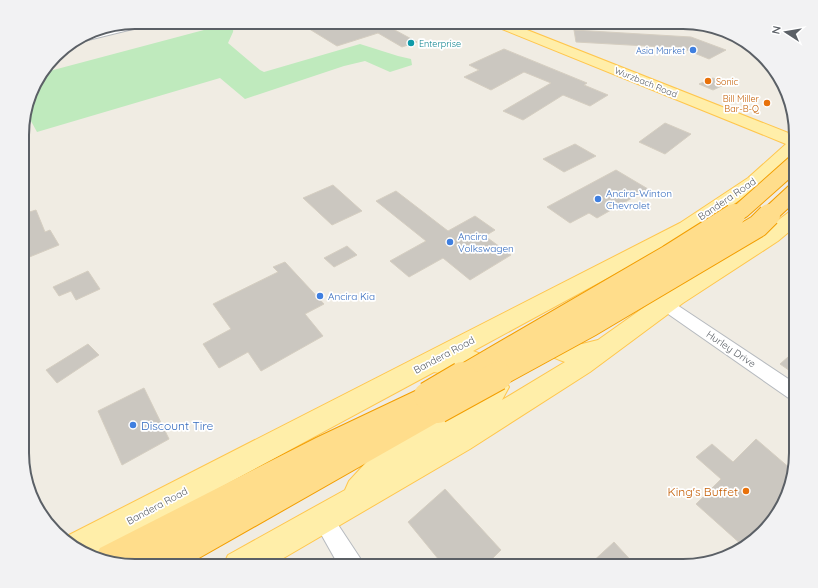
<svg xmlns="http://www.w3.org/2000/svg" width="818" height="588" font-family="Quicksand,sans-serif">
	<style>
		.green { fill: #bfeabd }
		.building { fill: #cbc7c0; stroke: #d5cec1 }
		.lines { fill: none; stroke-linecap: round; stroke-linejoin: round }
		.street-casing { stroke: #b6babf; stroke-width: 2 }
		.primary-casing { stroke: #ffc64d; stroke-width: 2 }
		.highway-casing { stroke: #f39e00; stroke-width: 2 }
		.street { fill: #fff; fill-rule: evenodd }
		.primary { fill: #ffeea9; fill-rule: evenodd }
		.highway { fill: #ffdd8b; fill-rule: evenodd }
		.highway-bridge-far2-casing { stroke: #f39e00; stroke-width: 18; stroke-linecap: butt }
		.highway-bridge-far1-casing { stroke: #f39e00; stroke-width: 24; stroke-linecap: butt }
		.highway-bridge-casing { stroke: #f39e00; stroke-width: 30; stroke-linecap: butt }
		.highway-bridge-far2 { stroke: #ffdd8b; stroke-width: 16 }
		.highway-bridge-far1 { stroke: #ffdd8b; stroke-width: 22 }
		.highway-bridge { stroke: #ffdd8b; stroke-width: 28 }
		.culture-dot { fill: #0f9aa8; stroke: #fff; stroke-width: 1.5 }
		.shop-dot { fill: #3f7fe0; stroke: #fff; stroke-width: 1.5 }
		.food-dot { fill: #e8710a; stroke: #fff; stroke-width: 1.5 }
		.labels { text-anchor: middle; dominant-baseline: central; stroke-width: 3.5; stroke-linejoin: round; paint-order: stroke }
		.far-culture-label { font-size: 9px; fill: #0d838f; stroke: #fff; text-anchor: start }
		.far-shop-label { font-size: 9px; fill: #366cbe; stroke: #fff; text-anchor: end }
		.far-food-label { font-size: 9px; fill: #c56008; stroke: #fff; text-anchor: start }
		.far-street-label { font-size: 9px; fill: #5b6066; stroke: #fff }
		.shop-label { font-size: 10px; fill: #366cbe; stroke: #fff; text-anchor: start }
		.street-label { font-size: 10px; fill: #5b6066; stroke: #fff }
		.near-shop-label { font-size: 12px; fill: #366cbe; stroke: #fff; text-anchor: start }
		.near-food-label { font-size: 12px; fill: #c56008; stroke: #fff; text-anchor: end }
		.rim { fill: none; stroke: #5b6066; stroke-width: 2 }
	</style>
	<rect width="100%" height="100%" fill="#f0ece3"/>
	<path class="green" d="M234,22L233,32L228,43L260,70L264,72L360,44L398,56L411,59L412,65L390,72L365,61L344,66L245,99L220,78L37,132L26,112L37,79L42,73Z"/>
	<path class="building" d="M298,22H380L417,42L402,47L378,33L337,46Z
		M574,30L691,37L726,50L709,59L682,48L576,42Z
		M504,49L587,83L584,85L608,95L590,106L563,95L523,120L503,111L551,83L524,72L491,90L464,77L479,70L469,65Z
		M713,78L726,84L713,90L699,84Z
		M665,123L691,134L665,154L639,142Z
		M575,144L596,156L564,172L543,159Z
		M616,170L648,189L597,218L589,213L570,223L547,207Z
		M333,185L362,211L332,225L303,198Z
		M396,191L448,231L475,216L495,230L485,236L511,255L470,280L443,258L409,277L390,261L426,241L376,201Z
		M36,210L45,232L50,230L59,245L27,258L23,249V214Z
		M347,246L357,255L334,267L324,258Z
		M285,262L324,304L305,314L323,336L261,371L248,352L219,368L203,344L231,329L213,304L278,272L273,267Z
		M88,271L100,289L76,300L71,291L59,296L53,287Z
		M88,344L99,355L57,383L46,370Z
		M796,350V375L780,364Z
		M144,388L169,439L122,465L98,411Z
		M756,439L792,470L773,522L743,546L696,504L721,479L696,457L712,444L733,462Z
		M445,489L501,550L485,566H444L408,522Z
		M614,542L636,566H588Z"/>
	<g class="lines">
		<g class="street-casing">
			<path id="street" d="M138,23H141V27L80,42L77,41L87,35Z
				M666,299L671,301L796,384V401L790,399L661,309L658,305L661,301Z
				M322,508L329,511L360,558L363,566H339L312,518L315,511Z"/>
		</g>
		<g class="primary-casing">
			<path id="primary" d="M490,22H507L796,136V152L760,186L694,231L473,351C492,357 500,370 509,387L502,400L565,362C550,357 536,350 528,335L532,328L540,326L548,328L561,339L574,345L582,344L598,340L667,291L764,231L789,212L796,210V226L778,241L683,303L590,372L470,449L270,566H223L228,555L345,490L349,481L373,455L466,401L483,386L477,378L467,369C456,369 445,375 434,372L97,554L66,543L65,541L67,536L680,223L748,178L786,144L492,25Z"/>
		</g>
		<g class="highway-casing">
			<path id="highway" d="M428,385L437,388L441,396L440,398L447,401L451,409L447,417L185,566H137L139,561L128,566L97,554L100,548L316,438Z"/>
		</g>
		<use href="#street" class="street"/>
		<use href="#primary" class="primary"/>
		<use href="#highway" class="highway"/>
		<g class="highway-bridge-far2-casing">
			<path id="highway-bridge-far2" d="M732,216L742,210L796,162
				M768,216L796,190"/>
		</g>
		<g class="highway-bridge-far1-casing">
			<path id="highway-bridge-far1" d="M461,377L669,256L734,215
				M496,377L591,325L758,226L769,215"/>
		</g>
		<g class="highway-bridge-casing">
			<path id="highway-bridge" d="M428,396L462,376
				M438,409L498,376"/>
		</g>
		<use href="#highway-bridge-far2" class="highway-bridge-far2"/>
		<use href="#highway-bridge-far1" class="highway-bridge-far1"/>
		<use href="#highway-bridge" class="highway-bridge"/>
	</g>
	<circle class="culture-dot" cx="411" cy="43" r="4"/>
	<g class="shop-dot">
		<circle cx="693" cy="50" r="4"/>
		<circle cx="598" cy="199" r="4"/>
		<circle cx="450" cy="242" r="4"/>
		<circle cx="320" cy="296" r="4"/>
		<circle cx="133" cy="425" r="4"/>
	</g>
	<g class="food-dot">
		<circle cx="708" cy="81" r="4"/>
		<circle cx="767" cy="103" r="4"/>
		<circle cx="746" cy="491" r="4"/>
	</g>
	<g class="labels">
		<g class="far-culture-label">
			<text x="419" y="43">Enterprise</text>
		</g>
		<g class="far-shop-label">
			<text x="685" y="50">Asia Market</text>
		</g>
		<g class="far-food-label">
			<text x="716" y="81">Sonic</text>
			<text x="759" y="98" text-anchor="end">Bill Miller<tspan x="759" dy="10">Bar-B-Q</tspan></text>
		</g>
		<g class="far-street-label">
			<text transform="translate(646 82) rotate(22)">Wurzbach Road</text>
		</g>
		<g class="shop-label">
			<text x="606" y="193">Ancira-Winton<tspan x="606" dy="12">Chevrolet</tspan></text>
			<text x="458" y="236">Ancira<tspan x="458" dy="12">Volkswagen</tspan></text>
			<text x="328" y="296">Ancira Kia</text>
		</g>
		<g class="street-label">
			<text transform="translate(727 199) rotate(-34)">Bandera Road</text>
			<text transform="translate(731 349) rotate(34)">Hurley Drive</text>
			<text transform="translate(444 355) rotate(-28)">Bandera Road</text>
			<text transform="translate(157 506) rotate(-28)">Bandera Road</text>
		</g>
		<g class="near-shop-label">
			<text x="141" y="425">Discount Tire</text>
		</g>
		<g class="near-food-label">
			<text x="738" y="491">King's Buffet</text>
		</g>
	</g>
	<path d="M0 0H818V588H0ZM135 29H683A106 106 0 0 1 789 135V453A106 106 0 0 1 683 559H135A106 106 0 0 1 29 453V135A106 106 0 0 1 135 29Z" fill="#f2f2f3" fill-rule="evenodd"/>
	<path class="rim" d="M135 29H683A106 106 0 0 1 789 135V453A106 106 0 0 1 683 559H135A106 106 0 0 1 29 453V135A106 106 0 0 1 135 29Z"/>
	<g transform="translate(786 32) rotate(282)" stroke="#ffffff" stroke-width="3" paint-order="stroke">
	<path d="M0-3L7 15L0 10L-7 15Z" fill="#5b6066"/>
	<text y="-6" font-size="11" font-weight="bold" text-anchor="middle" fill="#5b6066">N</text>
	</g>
</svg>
